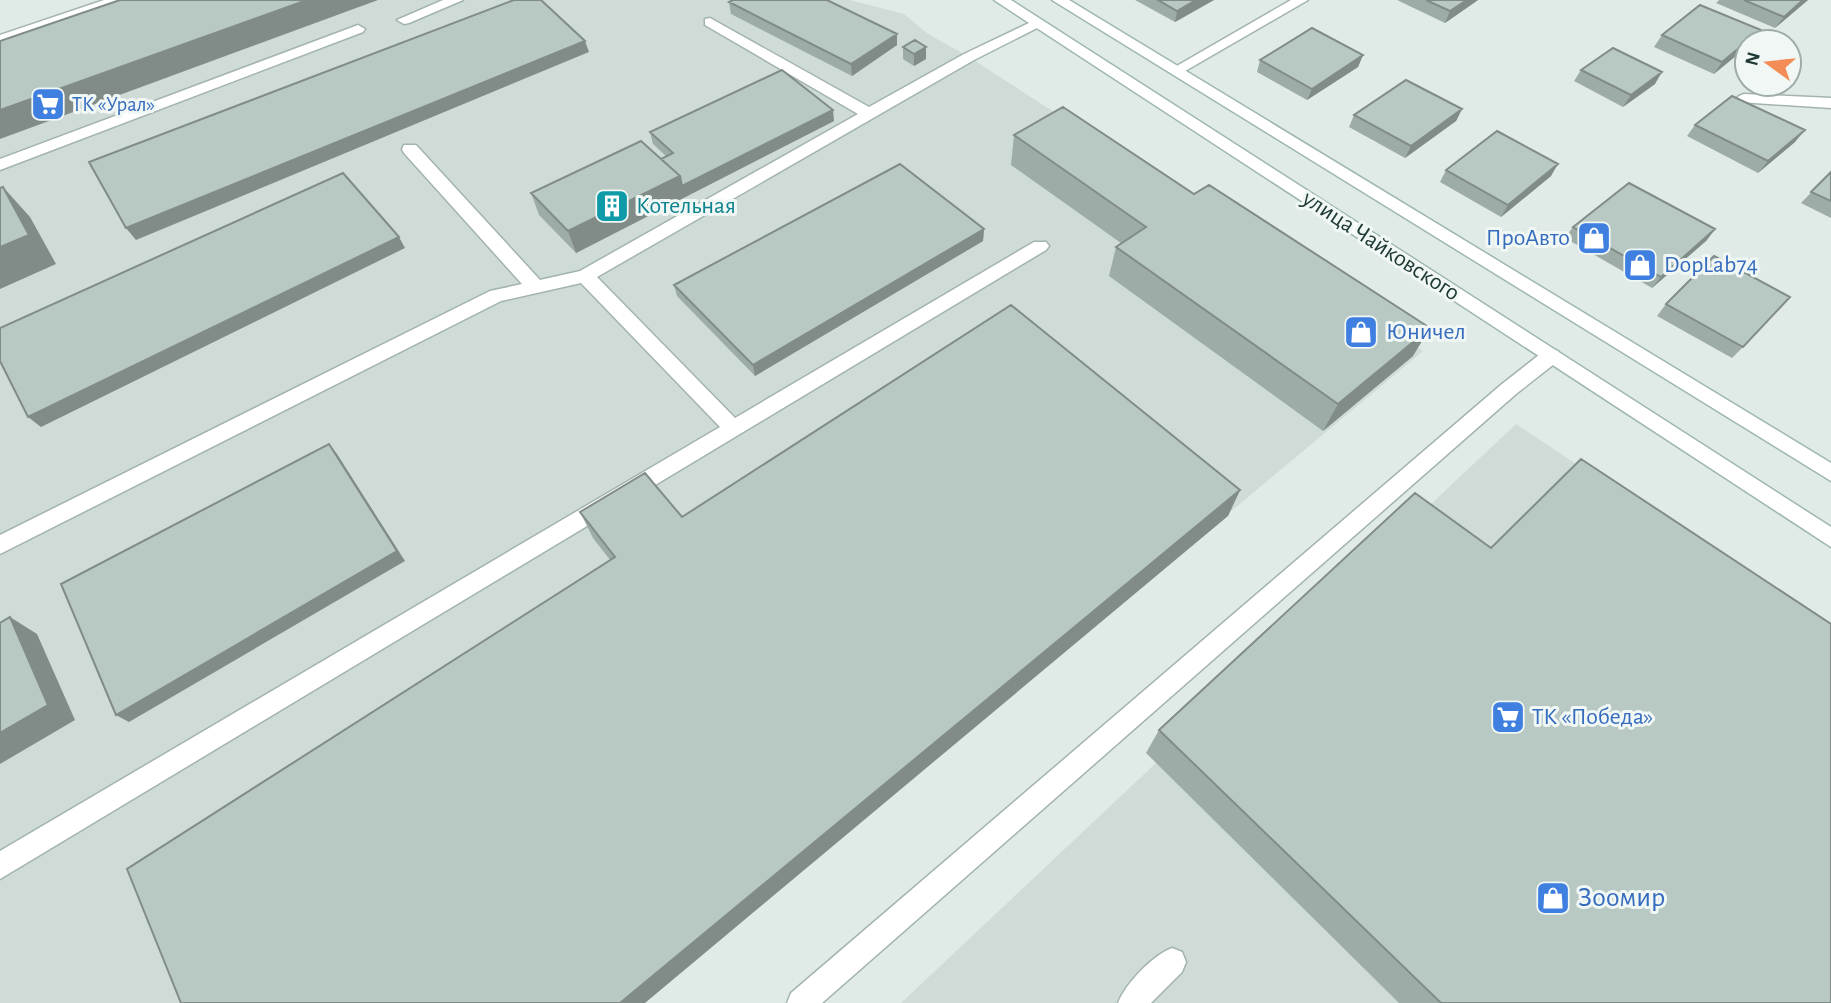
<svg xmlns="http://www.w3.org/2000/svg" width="1831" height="1003" font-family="'Alegreya Sans',sans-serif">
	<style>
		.built { fill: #cedbd6 }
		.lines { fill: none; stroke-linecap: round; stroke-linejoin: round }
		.service-casing { stroke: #a3b3af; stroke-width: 3 }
		.minor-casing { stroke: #a3b3af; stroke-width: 3 }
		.secondary-casing { stroke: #9eb7b0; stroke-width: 3 }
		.service { fill: #fff; fill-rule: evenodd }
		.minor { fill: #fff; fill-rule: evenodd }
		.secondary { fill: #fff; fill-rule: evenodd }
		.wall { fill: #9eaca8 }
		.shaded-wall { fill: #818c88 }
		.building { fill: #b8c8c3; stroke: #818c88; stroke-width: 2 }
		.labels { text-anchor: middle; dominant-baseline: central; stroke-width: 6; stroke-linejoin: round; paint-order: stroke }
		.far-shop-label { font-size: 21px; fill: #366cbe; stroke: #f0f7f4; text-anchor: start }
		.culture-label { font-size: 24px; fill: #0d838f; stroke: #f0f7f4; text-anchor: start }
		.shop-label { font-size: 24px; fill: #366cbe; stroke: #f0f7f4; text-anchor: start }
		.street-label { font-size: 24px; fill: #203b37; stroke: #f0f7f4 }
		.near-shop-label { font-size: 28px; fill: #366cbe; stroke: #f0f7f4; text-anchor: start }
	</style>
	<rect width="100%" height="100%" fill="#e0ebe7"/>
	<path class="built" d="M199,0H850L904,14L928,34L969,57L1423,351L642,1003H0V69Z
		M1516,424L1831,633V1003H901Z"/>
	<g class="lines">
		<g class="service-casing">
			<path id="service" d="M104,0H125L123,3L0,44V35Z
				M443,0H463L409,23L404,24L397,20Z
				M710,18L869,107L964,54L1033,21L1038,20L1045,24L974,60L597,277L735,418L1034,242H1046L1049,246L1046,250L0,879V851L720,427L581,283L501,301L0,554V535L490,291L522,284L404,153L402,149L404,145H416L540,280L580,271L858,114L705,25V19Z
				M358,25L365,29L363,32L0,170V159Z
				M1744,94L1831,98V108L1739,102L1736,99L1739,96Z
				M1551,349L1558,351L1560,356L1558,361L1516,394L822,1003H787L791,993L1502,384L1544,351Z
				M1172,948L1182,952L1186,962L1182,972L1151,1003H1118C1126,983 1152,956 1172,948Z"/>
		</g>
		<g class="minor-casing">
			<path id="minor" d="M1291,0H1308L1180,74L1175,75L1168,71Z"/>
		</g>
		<g class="secondary-casing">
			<path id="secondary" d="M994,0H1011L1831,527V547Z
				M1052,0H1069L1831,463V481Z"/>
		</g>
		<use href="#service" class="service"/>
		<use href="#minor" class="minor"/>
		<use href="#secondary" class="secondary"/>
	</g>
	<path class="wall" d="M1135,0H1214L1175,22Z
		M1397,0H1478L1445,23Z
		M1719,0H1808L1775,28L1716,3Z
		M729,2L897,34V45L852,76L731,14Z
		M1761,30L1752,42H1747L1714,74L1654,47L1662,35Z
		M903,47L926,59L914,66L903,59Z
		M1363,55L1358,67L1307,100L1257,72L1260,60Z
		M1581,70L1655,84L1623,107L1574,81Z
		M1462,109L1456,121L1405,158L1349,127L1354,115Z
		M834,121L576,253L539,215L531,193L661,159L666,156L653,144L650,132Z
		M1695,125L1795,142L1758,173L1687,136Z
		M1014,135L1413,356L1323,431L1109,276L1116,247L1121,243L1011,165Z
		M1446,170L1551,176L1501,217L1440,182Z
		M1831,172V218L1801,203Z
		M1573,227L1715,229L1706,241L1652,288L1565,238Z
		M984,229L983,241L755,376L677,296L674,285Z
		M1666,304L1743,347L1732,358L1657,316Z
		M1240,490L1228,516L610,560L593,538L580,512L682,517Z
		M1491,548L1831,1003H1399L1146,753L1159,730Z"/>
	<path class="shaded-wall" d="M307,0H378L0,139V110Z
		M1196,0H1214L1175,22L1177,11Z
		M1467,0H1478L1445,23L1450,11Z
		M1803,0H1808L1775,28L1784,17Z
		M1761,30L1752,42H1747V47L1714,74L1722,62Z
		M897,34V45L852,76L851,64Z
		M585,41L589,52L136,240L126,228Z
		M926,47V59L914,66V54Z
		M1363,55L1358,67L1307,100L1312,89Z
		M1662,72L1655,84L1623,107L1631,95Z
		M1462,109L1456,121L1405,158L1411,146Z
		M833,110L834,121L576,253L568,231L680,176Z
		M1805,130L1795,142L1758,173L1768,161Z
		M1558,164L1551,176L1501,217L1508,205Z
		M3,187L30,217L56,264L0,289V247Z
		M984,229L983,241L755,376L753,365Z
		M1715,229L1706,241L1652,288L1661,277Z
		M399,237L405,248L41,427L28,417Z
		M1430,328L1413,356L1323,431L1338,404Z
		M329,444L337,454L405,561L129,722L116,715Z
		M1240,490L1228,516L645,1003H620Z
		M10,617L37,634L75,720L0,764V733Z"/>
	<path class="building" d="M120,0H307L0,110V41Z
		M514,0H541L585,41L126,228L89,162Z
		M733,0H827L897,34L851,64L729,2Z
		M1158,0H1196L1177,11Z
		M1426,0H1467L1450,11Z
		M1744,0H1803L1784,17Z
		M1700,5L1761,30L1722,62L1662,35Z
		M1312,28L1363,55L1312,89L1260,60Z
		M915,40L926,47L914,54L903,47Z
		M1613,48L1662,72L1631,95L1581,70Z
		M782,70L833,110L682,186L680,176L661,159L673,153L650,132Z
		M1406,80L1462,109L1411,146L1354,115Z
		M1732,96L1805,130L1768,161L1695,125Z
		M1063,107L1194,194L1209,185L1430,328L1338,404L1116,247L1146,227L1014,135Z
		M1497,131L1558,164L1508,205L1446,170Z
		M641,141L680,176L568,231L531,193Z
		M900,164L984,229L753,365L674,285Z
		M1831,172V201L1811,192Z
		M343,173L399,237L28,417L0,361V328Z
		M1629,183L1715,229L1661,277L1573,227Z
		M3,187L29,235L0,247V188Z
		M1714,256L1790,297L1743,347L1666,304Z
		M1011,305L1240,490L620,1003H181L127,869L615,557L580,512L645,473L682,517Z
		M329,444L397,551L116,715L61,584Z
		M1581,459L1831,624V1003H1441L1159,730L1415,493L1491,548Z
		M10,617L48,705L0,733V623Z"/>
	<defs>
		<g id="supermarket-square" transform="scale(1.75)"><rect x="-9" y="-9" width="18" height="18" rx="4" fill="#3f7fe0" stroke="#f0f7f4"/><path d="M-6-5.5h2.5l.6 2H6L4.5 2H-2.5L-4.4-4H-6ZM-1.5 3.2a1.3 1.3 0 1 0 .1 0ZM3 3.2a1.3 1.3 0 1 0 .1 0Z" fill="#fff"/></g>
		<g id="building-square" transform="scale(1.75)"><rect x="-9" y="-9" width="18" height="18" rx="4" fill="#0f9aa8" stroke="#f0f7f4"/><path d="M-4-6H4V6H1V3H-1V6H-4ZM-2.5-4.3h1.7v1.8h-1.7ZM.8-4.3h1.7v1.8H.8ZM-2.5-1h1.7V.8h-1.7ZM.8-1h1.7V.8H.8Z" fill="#fff"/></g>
		<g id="shop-square" transform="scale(1.75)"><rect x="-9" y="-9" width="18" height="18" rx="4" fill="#3f7fe0" stroke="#f0f7f4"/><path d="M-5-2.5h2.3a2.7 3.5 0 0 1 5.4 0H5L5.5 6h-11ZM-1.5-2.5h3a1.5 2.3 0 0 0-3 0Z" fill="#fff"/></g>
	</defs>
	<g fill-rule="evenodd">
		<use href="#supermarket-square" x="48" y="104"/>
		<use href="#building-square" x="612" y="206"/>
		<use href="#shop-square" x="1594" y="238"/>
		<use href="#shop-square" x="1640" y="265"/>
		<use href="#shop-square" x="1361" y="332"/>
		<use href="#supermarket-square" x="1508" y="717"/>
		<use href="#shop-square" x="1553" y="898"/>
	</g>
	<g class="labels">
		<g class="far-shop-label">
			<text x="72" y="104">ТК «Урал»</text>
		</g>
		<g class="culture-label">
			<text x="636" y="206">Котельная</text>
		</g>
		<g class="shop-label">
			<text x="1570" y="238" text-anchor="end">ПроАвто</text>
			<text x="1664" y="265">DopLab74</text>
			<text x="1386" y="332">Юничел</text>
			<text x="1532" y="717">ТК «Победа»</text>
		</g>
		<g class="street-label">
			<text transform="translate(1381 246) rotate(33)">улица Чайковского</text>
		</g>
		<g class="near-shop-label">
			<text x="1578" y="898">Зоомир</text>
		</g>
	</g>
	<g transform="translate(1768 63) rotate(285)"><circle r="33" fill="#f0f7f4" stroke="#9daca8" stroke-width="2"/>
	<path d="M0-5L12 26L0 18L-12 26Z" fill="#f38c56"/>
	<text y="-10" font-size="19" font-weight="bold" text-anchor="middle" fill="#203b37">N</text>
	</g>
</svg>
